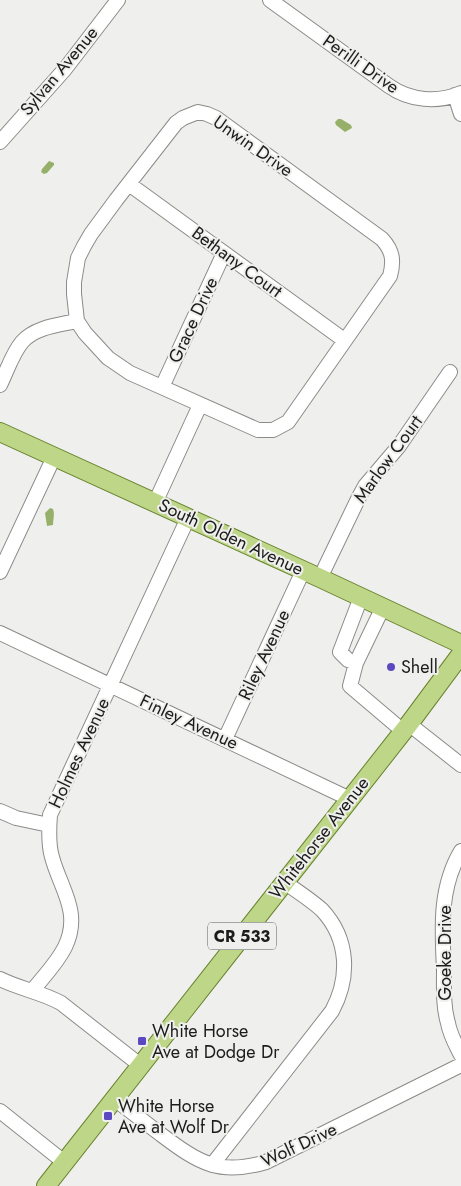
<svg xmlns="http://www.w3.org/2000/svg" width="461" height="1186" font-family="Jost,sans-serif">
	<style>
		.water { fill: #96b06a }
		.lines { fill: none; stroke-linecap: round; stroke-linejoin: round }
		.minor-casing { stroke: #8b8c89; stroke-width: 16 }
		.major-casing { stroke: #69832e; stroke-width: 20 }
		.minor { stroke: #fff; stroke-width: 14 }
		.major { stroke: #bed688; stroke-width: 18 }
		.poi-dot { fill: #5c49c1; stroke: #eff0ed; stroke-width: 2 }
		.labels { text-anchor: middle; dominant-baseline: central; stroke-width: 4; stroke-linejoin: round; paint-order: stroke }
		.shield { fill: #eff0ed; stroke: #5b5c5a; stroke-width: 1 }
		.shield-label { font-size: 16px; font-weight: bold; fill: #1c1c1b }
		.street-label { font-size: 18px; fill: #1c1c1b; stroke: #eff0ed }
		.poi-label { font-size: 18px; fill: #1c1c1b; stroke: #eff0ed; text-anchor: start }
	</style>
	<rect width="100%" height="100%" fill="#eff0ed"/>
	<path class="water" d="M338,119H341L351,125L352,128L345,132L336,125L335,122Z
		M49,161L54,163V165L47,173L44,174L41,172L42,169Z
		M50,508L53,509C55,514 53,519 53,525L47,526L45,513Z"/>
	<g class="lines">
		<g class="minor-casing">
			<path id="minor" d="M270,0L389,86C410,101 438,103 461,93
				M455,95L461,114
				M198,112L207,114L216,118L382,239C393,251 394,261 390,276L288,422L273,430H258L130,373L108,358L85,333L77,321L74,294V282L78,258L84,246L91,234L116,200L176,123L183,118Z
				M0,142L65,69L118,0
				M129,184L344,340
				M0,385C7,371 12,354 22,342C35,327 59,325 77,321
				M162,387L224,253
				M155,503L200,405
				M0,572L54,457
				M320,578L359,497L365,486L399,446L450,372
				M361,597L340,652L348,660L356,663L383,607
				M0,633L350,799
				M356,663L350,686L403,731
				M409,724L461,765
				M225,739L303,571
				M0,811L16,818L49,825
				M461,851C439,888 442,929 444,970C444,988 443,1006 448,1023C450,1035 456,1045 461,1055
				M0,979C20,989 41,992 61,1003L140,1065
				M33,990C44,976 57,963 65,947C82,912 60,888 52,857C48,844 49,828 50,815L188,518
				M114,1099C131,1111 147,1124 163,1136C199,1163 220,1176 266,1162L461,1065
				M0,1111L64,1162
				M212,1165L332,1011C350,978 349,939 322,910C311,900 297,891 284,882"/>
		</g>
		<g class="major-casing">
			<path id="major" d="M0,432L320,578L461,644
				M46,1186L409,724L461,654"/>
		</g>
		<use href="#minor" class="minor"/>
		<use href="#major" class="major"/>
	</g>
	<g class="poi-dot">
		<circle cx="391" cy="667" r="5"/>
		<rect x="137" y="1036" width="10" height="10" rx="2.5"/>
		<rect x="103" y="1111" width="10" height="10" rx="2.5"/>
	</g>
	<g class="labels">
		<rect class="shield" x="208" y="922.5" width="68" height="27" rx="4"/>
		<g class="shield-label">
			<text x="242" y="936">CR 533</text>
		</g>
		<g class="street-label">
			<text transform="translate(361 64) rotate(35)">Perilli Drive</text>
			<text transform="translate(59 71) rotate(-50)">Sylvan Avenue</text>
			<text transform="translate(253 146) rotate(35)">Unwin Drive</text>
			<text transform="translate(237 262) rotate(36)">Bethany Court</text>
			<text transform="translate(193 320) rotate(-65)">Grace Drive</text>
			<text transform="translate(388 459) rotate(-54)">Marlow Court</text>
			<text transform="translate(231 537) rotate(25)">South Olden Avenue</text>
			<text transform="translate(264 655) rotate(-65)">Riley Avenue</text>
			<text transform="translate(189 722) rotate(25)">Finley Avenue</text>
			<text transform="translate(79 753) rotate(-65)">Holmes Avenue</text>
			<text transform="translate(319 838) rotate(-52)">Whitehorse Avenue</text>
			<text transform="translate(445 953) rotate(-90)">Goeke Drive</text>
			<text transform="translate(299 1145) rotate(-25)">Wolf Drive</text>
		</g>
		<g class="poi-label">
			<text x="401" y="667">Shell</text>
			<text x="152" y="1031">White Horse<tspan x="152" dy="21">Ave at Dodge Dr</tspan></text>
			<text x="118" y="1106">White Horse<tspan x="118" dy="21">Ave at Wolf Dr</tspan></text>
		</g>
	</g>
</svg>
